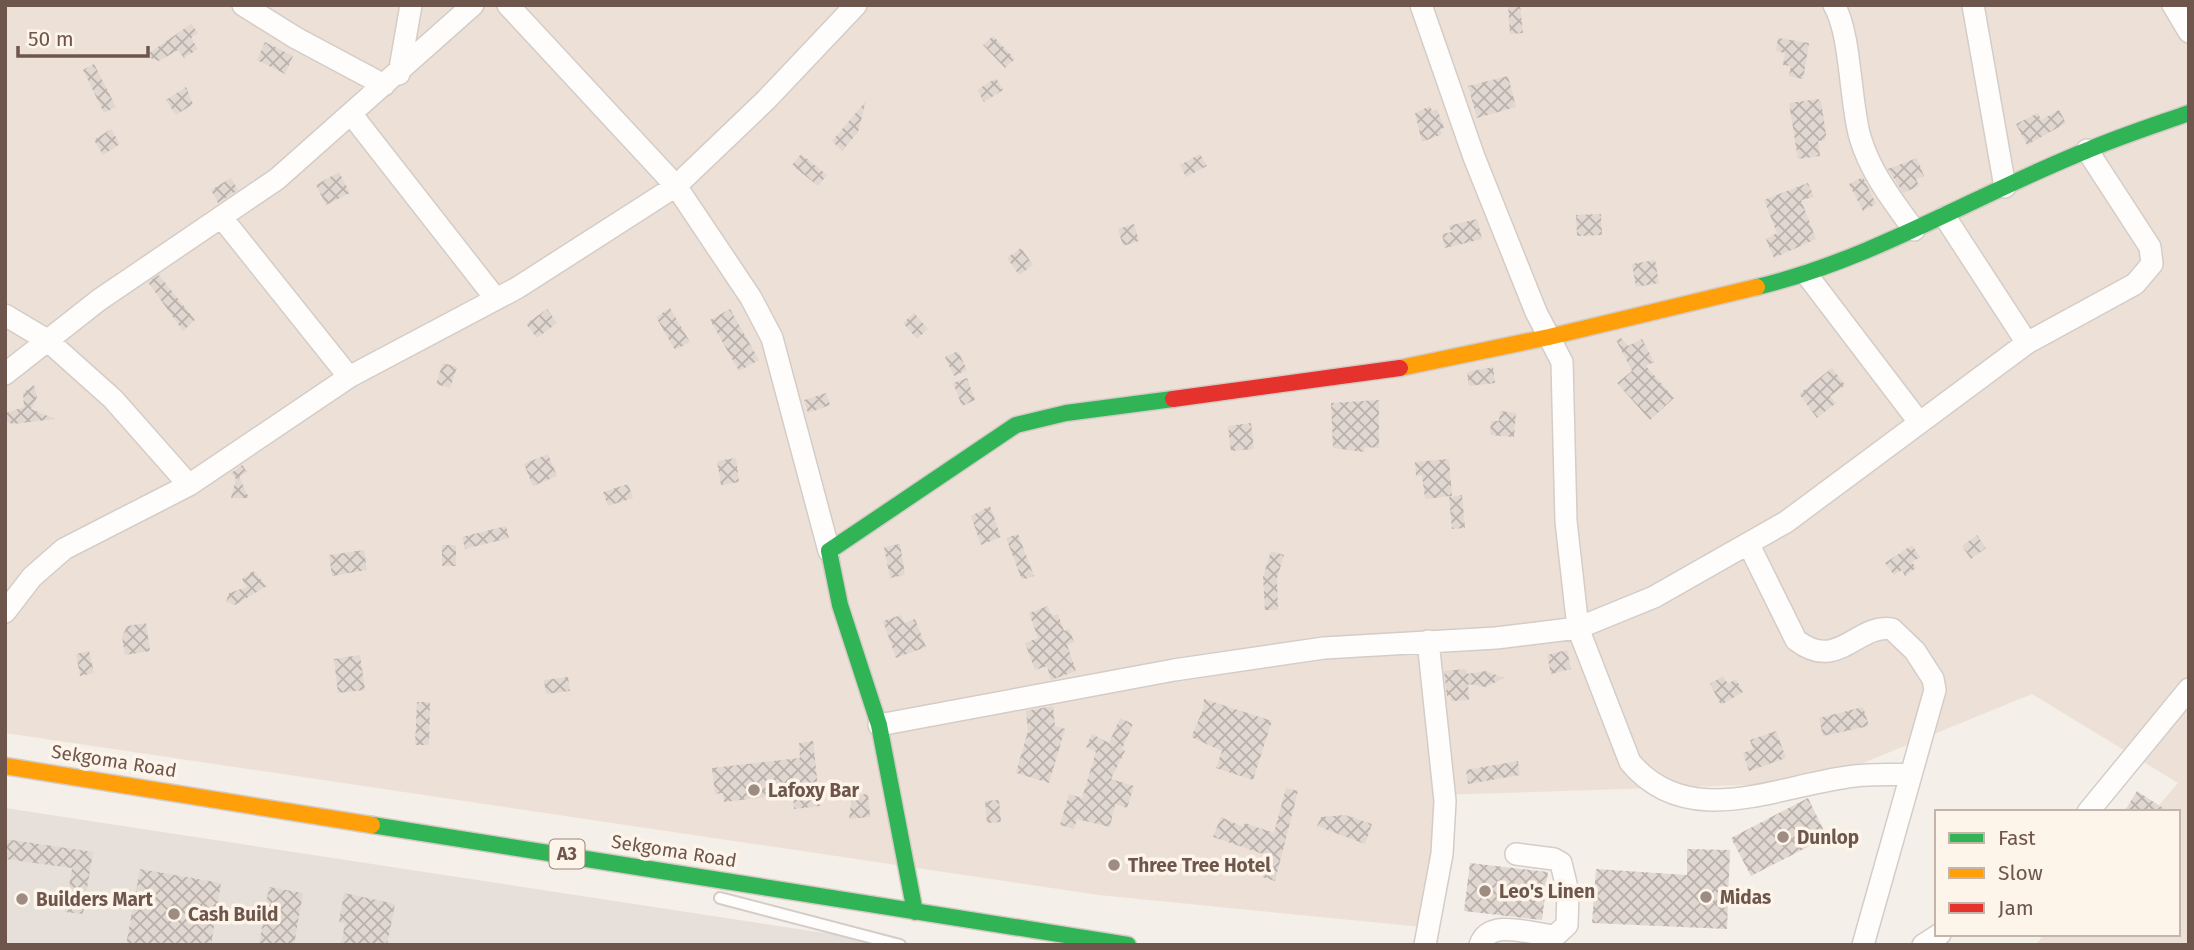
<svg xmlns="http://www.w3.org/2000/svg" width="2194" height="950" font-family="'Fira Sans',sans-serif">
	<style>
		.residential { fill: #ede1d7 }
		.industrial { fill: #e7dfda }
		.building { fill: url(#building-cross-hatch) }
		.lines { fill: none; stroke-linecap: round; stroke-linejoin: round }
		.lane-casing { stroke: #d4ccc7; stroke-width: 14 }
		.street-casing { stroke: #d4ccc7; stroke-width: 24 }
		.fast-casing { stroke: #d4cbc6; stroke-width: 19 }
		.slow-casing { stroke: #d4cbc6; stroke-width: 19 }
		.jam-casing { stroke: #d4cbc6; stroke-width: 19 }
		.lane { stroke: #fefdfc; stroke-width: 10 }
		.street { stroke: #fefdfc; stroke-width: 21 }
		.fast { stroke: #30b455; stroke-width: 16 }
		.slow { stroke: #ff9f0a; stroke-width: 16 }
		.jam { stroke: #e5322d; stroke-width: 16 }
		.poi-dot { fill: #9e8c83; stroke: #fdf4ea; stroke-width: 2.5 }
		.labels { text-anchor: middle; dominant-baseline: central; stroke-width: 7; stroke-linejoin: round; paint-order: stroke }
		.shield { fill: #fdf4ea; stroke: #9a857b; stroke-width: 2 }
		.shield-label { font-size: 18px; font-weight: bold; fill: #6f564c }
		.street-label { font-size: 19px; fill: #6f564c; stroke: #fdf4ea }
		.poi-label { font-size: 19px; font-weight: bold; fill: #6f564c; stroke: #fdf4ea; text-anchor: start }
	</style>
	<defs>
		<pattern id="building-cross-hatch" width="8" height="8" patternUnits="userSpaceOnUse" patternTransform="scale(1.75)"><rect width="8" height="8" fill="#e1d7d1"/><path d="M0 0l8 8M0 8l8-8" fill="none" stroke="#bbb1ac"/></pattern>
	</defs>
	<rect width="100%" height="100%" fill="#f5efe9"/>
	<path class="residential" d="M5,5H2189V945H2035L2045,934H2178V812H2153L2178,783L2032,694L1814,783L1439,795L1422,927L1099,895L5,733Z"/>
	<path class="industrial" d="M5,808L903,945H5Z"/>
	<path class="building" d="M1508,5H1520L1523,33L1510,34Z
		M191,24L198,33L191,38L198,49L184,58L178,50L159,61L145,56Z
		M993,36L1015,59L1005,68L983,45Z
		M1778,38L1809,43L1803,79L1789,76L1791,66L1783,65L1785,53L1776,51Z
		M265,42L293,56L285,74L257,60Z
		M94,64L116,107L104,113L83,70Z
		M1508,76L1516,107L1477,118L1468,86Z
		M996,78L1003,90L984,102L977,90Z
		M186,87L193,104L176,115L166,100Z
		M1818,99L1821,101L1826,134L1825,140L1818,141L1820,156L1798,159L1789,103Z
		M866,101L858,132L842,151L832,141Z
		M1430,106L1432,111L1437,109L1444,128L1440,130L1442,134L1422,142L1415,113Z
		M2059,110L2066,123L2027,145L2016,124L2038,113L2041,120Z
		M111,129L120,144L103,155L94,140Z
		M801,154L827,175L818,186L792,165Z
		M1200,154L1207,166L1186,177L1180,165Z
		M1917,158L1924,176L1916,179L1919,186L1903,193L1888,169Z
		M339,172L350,193L326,205L316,185Z
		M1863,177L1876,204L1863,211L1849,184Z
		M231,178L238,190L218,203L211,190Z
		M1808,183L1814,197L1801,200L1816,239L1774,258L1766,239L1777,233L1764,200Z
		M1601,214L1602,235L1577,236L1576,215Z
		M1477,219L1482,239L1445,248L1442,234L1452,232L1448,226Z
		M1134,224L1139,241L1123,246L1118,229Z
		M1021,248L1033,265L1019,275L1007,258Z
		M1655,260L1659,283L1636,287L1632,264Z
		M159,275L195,320L183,331L148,282Z
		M670,308L690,342L675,350L656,317Z
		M547,309L557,323L537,338L526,324Z
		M730,309L759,360L739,371L710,320Z
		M914,313L928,329L917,339L903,323Z
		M1621,338L1628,346L1642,339L1654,362L1646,366L1674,398L1650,420L1617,383L1632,371L1616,340Z
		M958,351L967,370L954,376L945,357Z
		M443,363L457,367L450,388L436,384Z
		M1493,367L1495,383L1469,386L1467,372Z
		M1832,368L1845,385L1830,396L1836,403L1817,418L1799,394Z
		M967,378L975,400L962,406L953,383Z
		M34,385L37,397L31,409L55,419L13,424L7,422L6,413L24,407L23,393Z
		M826,393L830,405L808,413L804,400Z
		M1379,400V448L1365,447L1364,452L1333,448L1331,403Z
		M1500,411L1516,413L1514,437L1490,435L1491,421H1499Z
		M1251,423L1254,449L1231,451L1228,426Z
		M548,454L557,476L533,486L524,464Z
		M736,458L739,482L721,485L717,461Z
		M1449,459L1452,496L1425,499L1422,475L1416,476L1415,462Z
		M242,465L247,472L239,477L249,498H231L236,479L231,473Z
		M628,484L633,498L608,506L603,492Z
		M1462,495L1465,528L1452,529L1449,497Z
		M990,506L1001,537L981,545L971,516Z
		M506,526L509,538L465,549L462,537Z
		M1018,534L1034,576L1022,580L1006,538Z
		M1977,535L1986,548L1971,559L1962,546Z
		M900,544L905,575L890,578L884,547Z
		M442,545H456V566H442Z
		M1912,545L1920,557L1912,562L1916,568L1905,576L1902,570L1894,575L1885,563Z
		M364,550L367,570L332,576L329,555Z
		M1271,551L1284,555L1277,578L1278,610H1265L1263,577Z
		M253,571L267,586L235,605L226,602L229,593L247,587L242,579Z
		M1048,606L1052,616L1058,614L1064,631L1069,629L1074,642L1067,645L1076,671L1051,680L1047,666L1035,670L1025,643L1038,638L1029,613Z
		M901,615L904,623L915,619L926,647L896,658L883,621Z
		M146,623L150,651L125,655L122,637L127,626Z
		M1567,650L1571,669L1551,674L1547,655Z
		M89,651L94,673L80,676L76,654Z
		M360,655L365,690L338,693L334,659Z
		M1466,669L1467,674L1486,671L1504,678L1486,687L1468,684L1469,700L1451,701V695L1447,696L1444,671Z
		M1723,676L1728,684L1736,679L1743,692L1721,705L1710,684Z
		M568,677L570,691L546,694L544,680Z
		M1204,699L1272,721L1253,780L1216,768L1222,751L1191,737L1203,710Z
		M417,702H430L429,745H415Z
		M1053,706L1055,726L1065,729L1049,783L1016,773L1028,731L1026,711Z
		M1863,707L1869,726L1823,736L1819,718Z
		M1120,718L1133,724L1122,749L1125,751L1111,779L1134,786L1127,808L1115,804L1110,827L1077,819L1074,829L1060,825L1069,794L1082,798L1096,752L1086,747L1092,734L1109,743Z
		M1776,731L1786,758L1749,771L1743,753L1753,749L1750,740Z
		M813,741L820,806L794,809L793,794L724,802L723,793L715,794L712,768L800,758L799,743Z
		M1518,761L1520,775L1468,784L1466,770Z
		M1286,788L1298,791L1275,881L1262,877L1269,856L1213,837L1221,817L1243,827L1245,823L1274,833Z
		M2137,791L2169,812H2124Z
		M868,794L870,817L849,819L852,795Z
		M1808,798L1827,837L1751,876L1731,838Z
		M999,800L1001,822L987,823L985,801Z
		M1345,815L1372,824L1365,844L1317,826L1321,817Z
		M5,839L93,852L83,914L65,912L72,868L5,859Z
		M1687,849L1730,850L1727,929L1592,923L1596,869L1687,875Z
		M1470,863L1548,872L1542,920L1464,911Z
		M140,869L221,883L211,945H126Z
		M269,887L303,893L294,945H259Z
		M344,893L395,904L387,945H341L345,923L339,922Z"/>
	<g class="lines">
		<g class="lane-casing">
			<path id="lane" d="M720,898L900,945"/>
		</g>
		<g class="street-casing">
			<path id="street" d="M243,5L296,38L384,85
				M508,5L676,186L751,298L772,338L829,551
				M1421,5L1474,157L1536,312L1562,362L1566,521L1578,628L1654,597L1786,522L2027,343L2135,284L2152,264L2150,247L2087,150
				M1834,5C1851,33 1850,103 1860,137C1870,172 1893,201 1914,230
				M1973,5L2005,187
				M2173,5L2189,32
				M399,74L411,5
				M352,115L496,299
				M1945,217L2027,343
				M222,218L349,377
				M1807,275L1919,422
				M5,315L47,340L113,399L189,485
				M5,374L99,300L277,179L473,5
				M1749,545L1796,640C1838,673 1857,623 1892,629L1915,651L1933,679L1935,690L1863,945
				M5,612L32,577L64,549L189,485L349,377L517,288L676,186L766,100L856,5
				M879,725L1174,670L1324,648L1496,638L1578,628L1630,762C1689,833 1780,784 1855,776C1872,774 1891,775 1909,774
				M2088,812L2189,689
				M1425,945L1442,854L1445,801L1428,641
				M1480,945C1490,917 1533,935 1555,936L1567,925L1568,892L1561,863L1554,859L1516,854
				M1923,945L1940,934"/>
		</g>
		<g class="fast-casing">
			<path id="fast" d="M1757,287C1874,259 1977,194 2088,150C2121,136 2155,125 2189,113
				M372,825L1128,945
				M915,912L879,725L840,605L829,551L1016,425L1066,413L1173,399"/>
		</g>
		<g class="slow-casing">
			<path id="slow" d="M1400,368L1549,337L1757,287
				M5,766L372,825"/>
		</g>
		<g class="jam-casing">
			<path id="jam" d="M1173,399L1400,368"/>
		</g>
		<use href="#lane" class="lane"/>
		<use href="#street" class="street"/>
		<use href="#fast" class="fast"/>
		<use href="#slow" class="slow"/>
		<use href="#jam" class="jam"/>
	</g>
	<g class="poi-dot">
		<circle cx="754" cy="790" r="7"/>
		<circle cx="1783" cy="837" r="7"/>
		<circle cx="1114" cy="865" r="7"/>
		<circle cx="1485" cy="891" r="7"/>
		<circle cx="1706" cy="897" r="7"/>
		<circle cx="22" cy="899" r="7"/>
		<circle cx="174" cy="914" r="7"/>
	</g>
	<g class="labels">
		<rect class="shield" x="549.5" y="839.5" width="35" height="29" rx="5"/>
		<g class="shield-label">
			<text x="567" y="854">A3</text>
		</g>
		<g class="street-label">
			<text transform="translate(114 761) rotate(9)">Sekgoma Road</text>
			<text transform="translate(674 851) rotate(9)">Sekgoma Road</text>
		</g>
		<g class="poi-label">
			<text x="768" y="790">Lafoxy Bar</text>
			<text x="1797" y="837">Dunlop</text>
			<text x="1128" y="865">Three Tree Hotel</text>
			<text x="1499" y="891">Leo's Linen</text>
			<text x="1720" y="897">Midas</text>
			<text x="36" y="899">Builders Mart</text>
			<text x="188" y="914">Cash Build</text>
		</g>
	</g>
	<rect width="2194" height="950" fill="none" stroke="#6f564c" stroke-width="14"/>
	<rect x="1935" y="810" width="245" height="126" fill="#fdf4ea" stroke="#c4b5ab" stroke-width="2"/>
	<rect x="1949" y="833" width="35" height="10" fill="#30b455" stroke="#c4b5ab" stroke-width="2"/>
	<text x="1998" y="845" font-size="21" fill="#6f564c">Fast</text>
	<rect x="1949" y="868" width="35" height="10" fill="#ff9f0a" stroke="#c4b5ab" stroke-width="2"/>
	<text x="1998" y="880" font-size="21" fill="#6f564c">Slow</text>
	<rect x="1949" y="903" width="35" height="10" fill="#e5322d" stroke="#c4b5ab" stroke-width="2"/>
	<text x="1998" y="915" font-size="21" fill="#6f564c">Jam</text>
	<path d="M18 46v10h130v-10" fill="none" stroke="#6f564c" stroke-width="3.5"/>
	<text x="28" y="46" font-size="21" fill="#6f564c" stroke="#fdf4ea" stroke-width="5" paint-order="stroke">50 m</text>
</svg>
